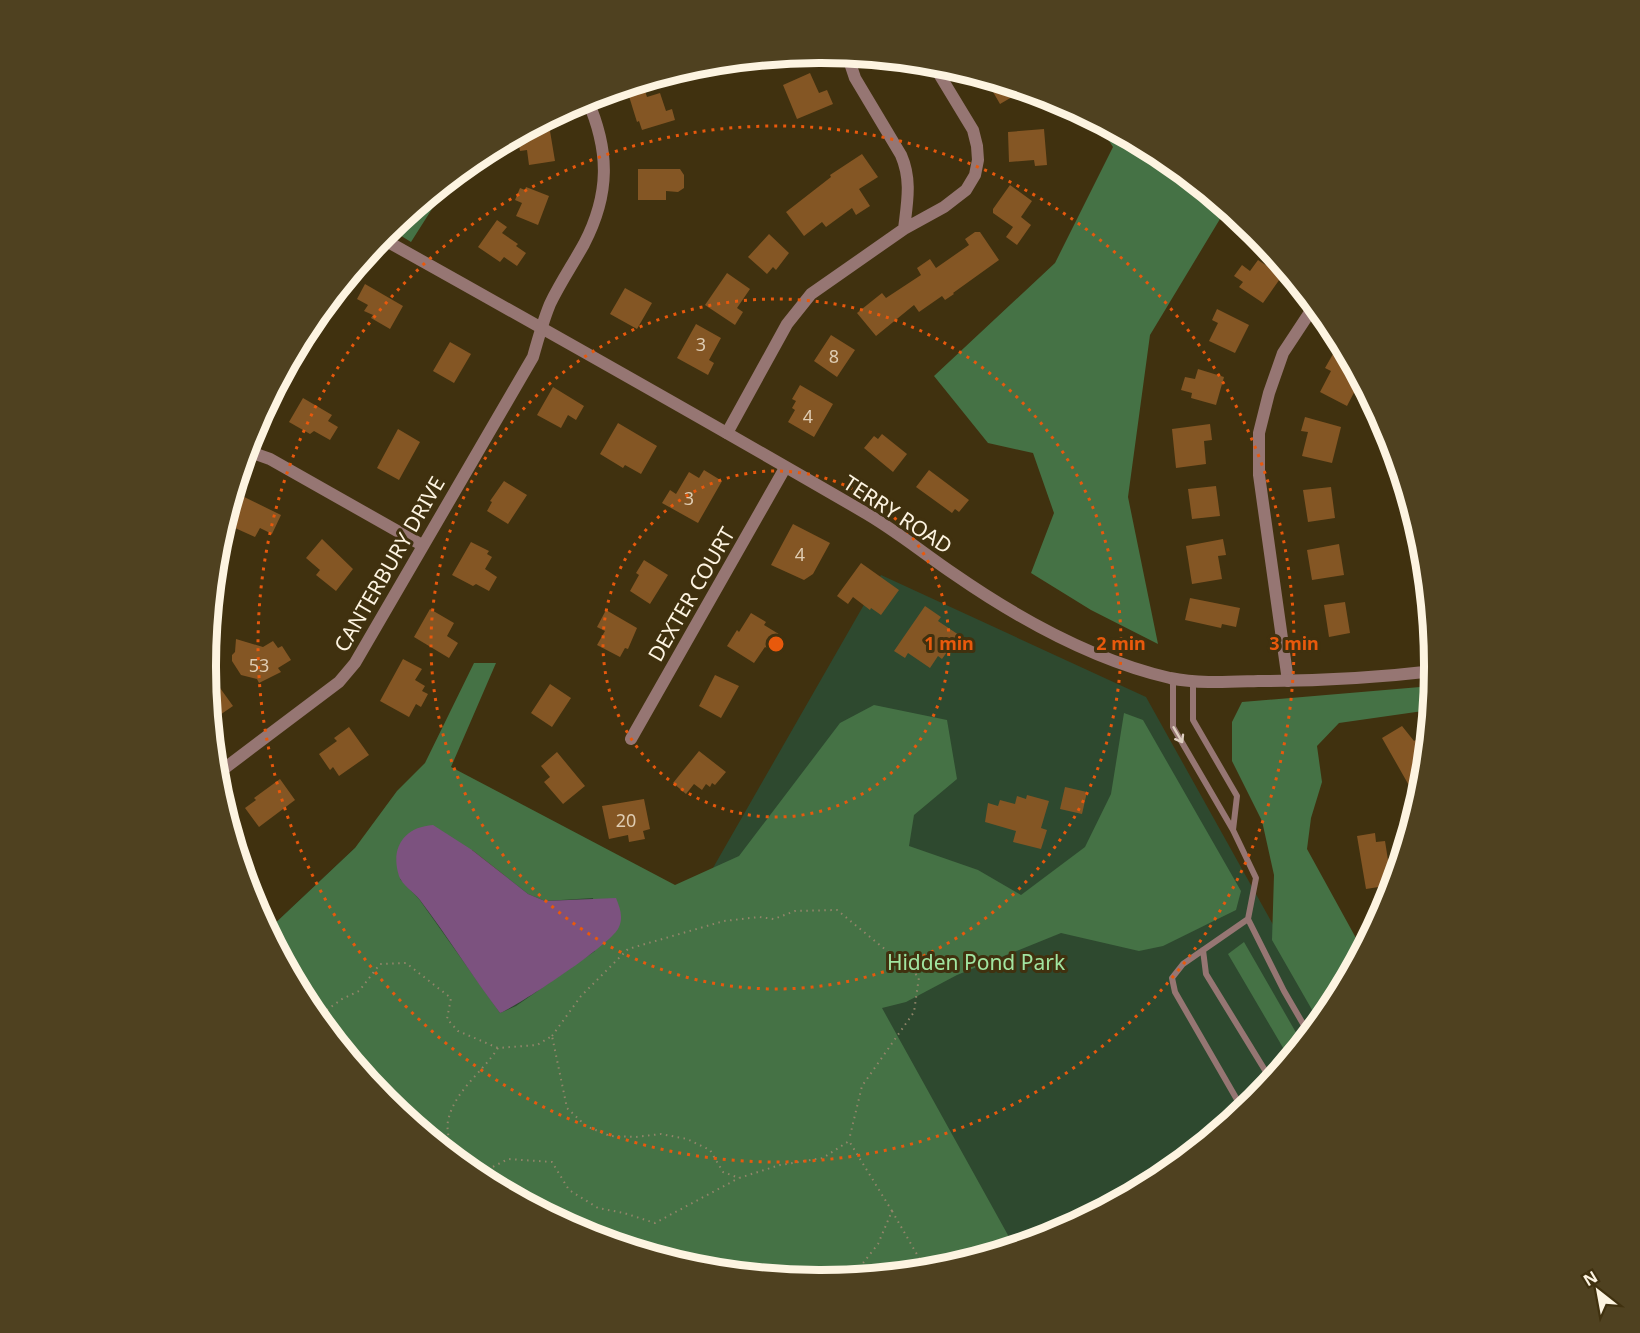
<svg xmlns="http://www.w3.org/2000/svg" width="1640" height="1333" font-family="'Noto Sans',sans-serif">
	<style>
		.green { fill: #2e492f }
		.forest { fill: #457245; fill-rule: evenodd }
		.water { fill: #7c527f }
		.building { fill: #845624 }
		.lines { fill: none; stroke-linecap: round; stroke-linejoin: round }
		.path { stroke: #92856a; stroke-width: 2; stroke-dasharray: 1.5 4.5; stroke-linecap: butt }
		.service { stroke: #967673; stroke-width: 6 }
		.minor { stroke: #967673; stroke-width: 12 }
		.tertiary { stroke: #967673; stroke-width: 12 }
		.oneway { stroke: #decec0 }
		.ring { fill: none; stroke: #e8590c; stroke-width: 3; stroke-dasharray: 3 6 }
		.labels { text-anchor: middle; dominant-baseline: central; stroke-width: 6; stroke-linejoin: round; paint-order: stroke }
		.number-label { font-size: 18px; fill: #dfccb2 }
		.street-label { font-size: 21px; fill: #fdf4e1; stroke: #40310f }
		.park-label { font-size: 21px; fill: #a1e5a1; stroke: #40310f }
		.rim { fill: none; stroke: #fdf4e1; stroke-width: 8 }
		.centre { fill: #e8590c; stroke: #40310f; stroke-width: 3 }
		.ring-label { font-size: 18px; text-anchor: middle; font-weight: bold; fill: #e8590c; stroke: #40310f; stroke-width: 6; stroke-linejoin: round; paint-order: stroke }
	</style>
	<rect width="100%" height="100%" fill="#40310f"/>
	<path class="green" d="M881,575L1146,697L1324,1016L1254,1101L1161,1177L1055,1234L939,1269L820,1280L700,1269L585,1234L479,1177L386,1100L309,1007L268,930L355,848L690,908Z"/>
	<path class="forest" d="M1097,122L1161,156L1226,209L1150,335L1128,497L1158,644L1091,610L1031,573L1054,513L1033,453L988,443L934,376L1055,263L1113,147Z
		M451,179L411,242L390,229Z
		M474,663H496L451,767L675,885L739,856L840,723L874,705L947,720L957,779L914,815L909,846L978,870L1021,895L1085,847L1111,794L1124,713L1143,720L1241,891L1236,910L1163,946L1139,951L1061,933L957,975L906,1002L882,1008L1014,1246L939,1269L820,1280L700,1269L585,1234L479,1177L386,1100L309,1007L268,930L355,848L397,791L425,763ZM472,850L528,894L545,901L593,898L595,951L516,1006L500,1013L419,899L400,879Z
		M1432,686L1430,710L1339,723L1317,746L1322,782L1311,818L1307,849L1362,949L1330,1008L1319,1022L1272,940L1274,875L1262,821L1232,761V722L1242,702Z
		M1244,942L1302,1043L1289,1058L1228,954Z"/>
	<path class="water" d="M433,825L472,850L528,894L545,901L616,898C620,908 624,918 618,929C607,947 521,1004 500,1013C472,976 448,937 420,900C414,892 402,885 399,876C390,848 404,827 433,825Z"/>
	<path class="building" d="M810,73L819,93L827,90L833,104L797,119L783,85Z
		M985,78L1020,89L1024,90L1000,104Z
		M644,88L647,97L660,93L666,111L672,109L675,120L642,130L639,121L637,122L628,93Z
		M1044,129L1047,165L1035,166L1034,160L1009,162L1008,132Z
		M550,131L555,161L529,165L527,150L520,151L518,140L525,138L524,135Z
		M862,154L878,177L859,189L870,206L856,215L852,208L826,227L822,222L804,236L786,212L831,177L830,175Z
		M638,169H680L684,175V188L678,192L666,191V200H638Z
		M1010,185L1032,201L1021,217L1031,225L1017,245L1006,237L1013,227L993,213V209Z
		M526,187L549,196L538,225L516,216L522,203L515,200L520,188L525,190Z
		M497,220L507,227L502,233L518,244L516,246L526,253L517,266L504,257L500,262L478,247Z
		M975,232H980L999,260L953,293L954,294L945,300L942,296L919,312L914,305L876,336L857,313L882,293L886,298L921,275L917,268L930,259L936,268L969,245L965,239Z
		M769,234L789,253L776,270L773,267L767,274L748,257Z
		M1258,260L1282,276L1263,303L1239,287L1243,282L1234,276L1242,265L1250,271Z
		M727,273L750,289L737,308L743,312L735,325L705,305Z
		M365,284L403,306L390,329L371,318L373,315L364,311L368,305L357,299Z
		M625,288L652,303L637,329L610,314Z
		M1217,309L1249,325L1235,353L1209,341L1218,323L1212,320Z
		M696,324L721,338L709,360L714,363L708,375L677,358Z
		M831,335L855,350L837,377L814,361Z
		M450,342L471,354L454,383L433,371Z
		M1333,354L1351,364L1360,381L1347,406L1320,392L1331,371L1325,368Z
		M1198,369L1224,377L1216,405L1191,398L1192,393L1181,390L1185,377L1195,379Z
		M800,385L833,404L814,437L788,422L795,410L792,408L796,401L792,399Z
		M553,387L584,406L576,420L568,415L561,428L537,415Z
		M303,398L332,415L328,421L338,427L330,440L314,431L310,434L289,422Z
		M1305,417L1341,427L1332,463L1302,456L1308,432L1301,431Z
		M618,423L657,446L641,474L625,465L623,468L600,454Z
		M1210,424L1212,440L1204,441L1206,464L1176,468L1172,429Z
		M398,429L420,442L399,480L377,468Z
		M882,434L907,454L893,472L864,448L874,436L878,439Z
		M704,470L722,481L698,523L662,503L670,490L676,494L689,472L699,478Z
		M929,470L969,500L959,512L955,509L952,513L916,487Z
		M504,481L527,495L508,524L487,511L492,502L490,501Z
		M1216,486L1220,516L1192,519L1188,489Z
		M1331,487L1335,518L1308,522L1303,490Z
		M238,494L281,515L272,534L260,528L255,537L235,528L232,534L223,529Z
		M793,524L830,543L813,574L804,580L771,565Z
		M322,539L353,569L336,591L316,575L320,570L306,558Z
		M1223,539L1226,555L1218,556L1222,579L1192,584L1186,546Z
		M471,542L489,551L487,554L492,557L485,569L497,577L489,591L476,584L473,586L452,575Z
		M1339,544L1344,575L1312,580L1307,550Z
		M644,560L668,575L650,604L630,591L639,575L636,573Z
		M861,563L899,590L881,615L871,608L870,610L853,597L848,604L837,596Z
		M1190,598L1240,608L1236,627L1222,624L1221,628L1185,620Z
		M1345,602L1350,633L1329,637L1324,605Z
		M925,606L941,617L938,621L959,635L942,659L938,656L930,668L908,653L905,658L894,651Z
		M430,609L454,623L447,636L458,643L449,658L414,637Z
		M606,610L637,628L628,649L625,648L620,657L597,645L605,631L597,627Z
		M751,613L766,622L764,625L782,636L772,651L765,647L754,663L727,646L737,630L739,632Z
		M236,639L263,647L273,641L278,648L282,646L291,660L278,668L281,672L259,683L257,679L241,675L232,661V655L235,652Z
		M403,659L422,669L415,680L425,686L422,691L428,694L421,707L416,704L409,717L380,701Z
		M715,675L739,686L721,718L699,706Z
		M215,681L233,706L211,721L208,686Z
		M550,684L571,698L552,727L531,713Z
		M1402,726L1414,741L1428,732L1423,783L1411,789L1382,738Z
		M349,727L369,755L339,776L333,767L330,770L319,754L337,741L334,738Z
		M699,751L726,772L715,785L712,783L710,787L706,784L702,790L694,784L686,794L673,783Z
		M557,752L585,786L563,804L544,782L550,777L541,766Z
		M280,779L295,800L259,827L245,808L256,800L254,798Z
		M1065,787L1087,792L1082,814L1060,809Z
		M1027,795L1049,801L1041,828L1047,830L1041,849L1013,842L1016,831L985,822L988,803L998,806L1000,800L1015,804L1017,796L1026,799Z
		M644,799L650,829L643,831L645,839L629,842L628,835L609,839L602,806Z
		M1375,833L1376,842L1385,841L1390,873L1383,875L1385,886L1366,889L1357,836Z"/>
	<g class="lines">
		<path class="path" d="M317,1017L342,999L359,991L380,964L406,963L451,998L447,1019L458,1031L498,1048
			M552,1036L581,996L628,949L724,921L759,917L774,919L795,911L837,910L919,977L914,1012L862,1086L849,1140
			M450,1153C451,1144 446,1131 448,1121C454,1091 482,1073 498,1048L537,1045L552,1036L567,1108L586,1126L610,1136L636,1137L661,1134L687,1139L710,1150L723,1172L739,1178L780,1165L823,1158L849,1141L892,1211L878,1244L852,1277
			M477,1175L508,1159L552,1162L569,1190L598,1208L624,1213L655,1223L739,1178
			M892,1211L926,1270"/>
		<path class="service" d="M1173,679V727L1233,830L1256,878L1248,919L1284,991L1309,1034
			M1193,681V720L1237,796L1233,830
			M1203,950L1206,974L1271,1080
			M1243,1110L1175,992L1172,978L1183,964L1248,919"/>
		<path class="minor" d="M852,56L851,66L855,78L901,155C912,180 907,203 904,229
			M727,433L787,324L811,294L904,229L944,207L966,190L975,175L978,160L977,146L973,130L933,64
			M247,451L270,459L422,545
			M1288,681L1259,475V433L1269,393L1283,353L1314,306
			M631,739L785,468
			M217,774L339,682L355,663L533,357C538,339 543,321 550,304C560,283 573,264 584,244C610,194 610,151 587,99"/>
		<path class="tertiary" d="M381,238C542,328 702,418 862,511C894,529 923,553 954,574C1019,619 1092,660 1170,678C1199,684 1228,682 1258,681C1316,681 1375,678 1434,671"/>
	</g>
	<defs><path id="oneway-shaft" d="M-6 0H5M1.5-3L5.5 0L1.5 3" fill="none" stroke-width="1.6" stroke-linecap="round" stroke-linejoin="round" transform="scale(1.5)"/></defs>
	<use class="oneway" href="#oneway-shaft" transform="translate(1178 735) rotate(60)"/>
	<g class="ring">
		<circle cx="776" cy="644" r="173"/>
		<circle cx="776" cy="644" r="345"/>
		<circle cx="776" cy="644" r="518"/>
	</g>
	<g class="labels">
		<g class="number-label">
			<text x="701" y="344">3</text>
			<text x="834" y="356">8</text>
			<text x="808" y="416">4</text>
			<text x="689" y="498">3</text>
			<text x="800" y="554">4</text>
			<text x="259" y="665">53</text>
			<text x="626" y="820">20</text>
		</g>
		<g class="street-label">
			<text transform="translate(898 514) rotate(33)">TERRY ROAD</text>
			<text transform="translate(389 564) rotate(-60)">CANTERBURY DRIVE</text>
			<text transform="translate(691 594) rotate(-60)">DEXTER COURT</text>
		</g>
		<g class="park-label">
			<text x="976" y="962">Hidden Pond Park</text>
		</g>
	</g>
	<path d="M0 0H1640V1333H0ZM819 63H821A603 603 0 0 1 1424 666V667A603 603 0 0 1 821 1270H819A603 603 0 0 1 216 667V666A603 603 0 0 1 819 63Z" fill="#4f4120" fill-rule="evenodd"/>
	<path class="rim" d="M819 63H821A603 603 0 0 1 1424 666V667A603 603 0 0 1 821 1270H819A603 603 0 0 1 216 667V666A603 603 0 0 1 819 63Z"/>
	<circle cx="776" cy="644" r="9" class="centre"/>
	<g class="ring-label">
		<text x="949" y="650">1 min</text>
		<text x="1121" y="650">2 min</text>
		<text x="1294" y="650">3 min</text>
	</g>
	<g transform="translate(1598 1291) rotate(329)" stroke="#40310f" stroke-width="4.5" paint-order="stroke">
	<path d="M0-4.5L10 22L0 15L-10 22Z" fill="#fdf4e1"/>
	<text y="-9" font-size="16" font-weight="bold" text-anchor="middle" fill="#fdf4e1">N</text>
	</g>
</svg>
